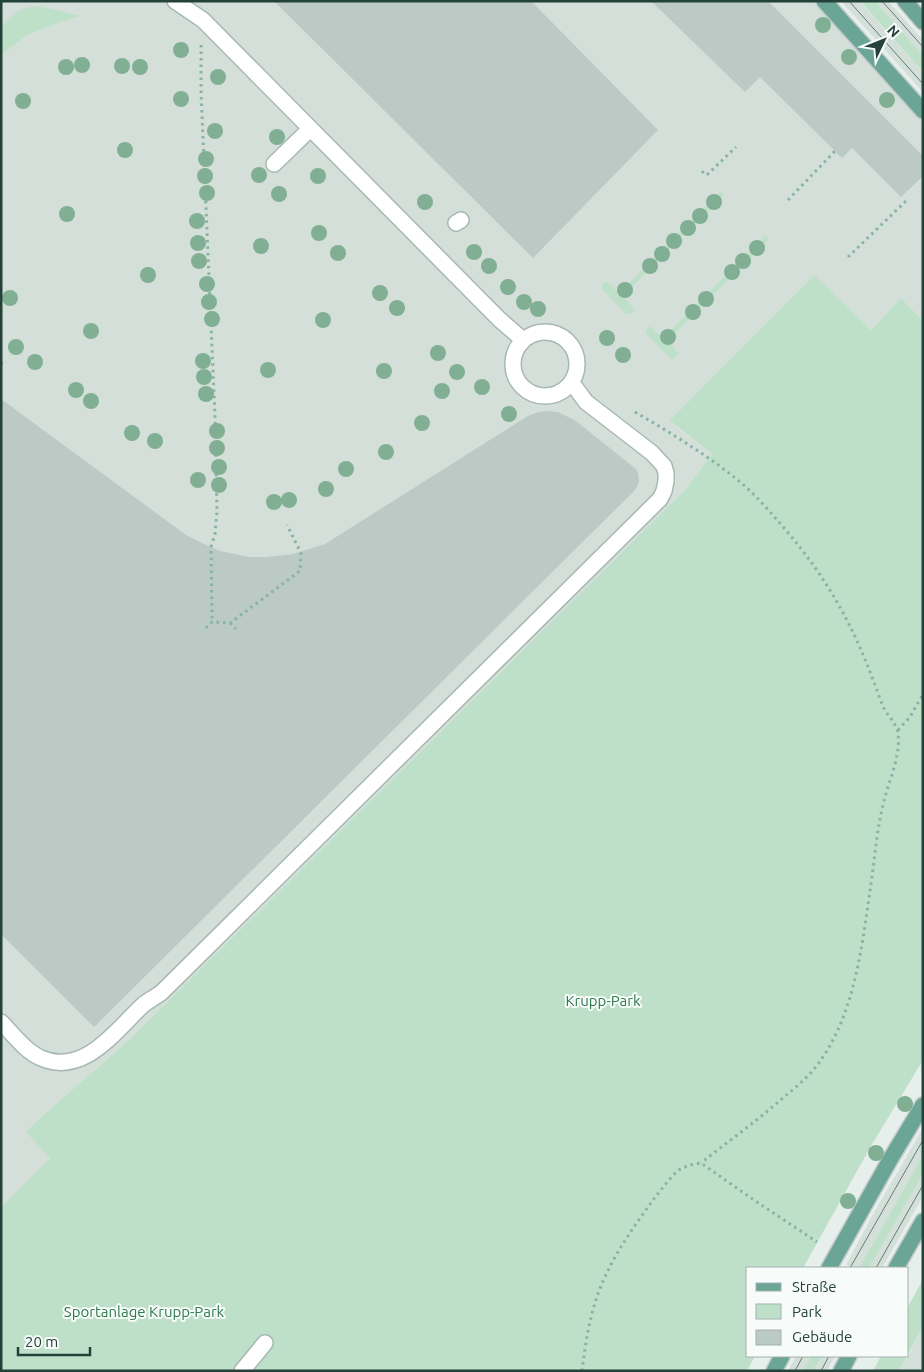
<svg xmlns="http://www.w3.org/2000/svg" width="924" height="1372" font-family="Ubuntu,sans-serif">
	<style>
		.built { fill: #d4dfda }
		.green { fill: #bfe0c8 }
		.building { fill: #bbcac4 }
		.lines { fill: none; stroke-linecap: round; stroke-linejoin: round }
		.minor-casing { stroke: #a8b8b2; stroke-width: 18 }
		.major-casing { stroke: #c2cac8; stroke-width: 18 }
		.path { stroke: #86b3a5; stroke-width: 3; stroke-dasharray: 2.5 4; stroke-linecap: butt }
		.minor { stroke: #fff; stroke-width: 15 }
		.major { stroke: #6aa596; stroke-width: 15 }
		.tram { stroke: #5f7d75; stroke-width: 1 }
		.tree { fill: #80af93 }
		.labels { text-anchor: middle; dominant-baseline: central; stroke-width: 4; stroke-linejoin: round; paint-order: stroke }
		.park-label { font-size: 15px; fill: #2d7a4b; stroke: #f7fbf9 }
	</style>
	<rect width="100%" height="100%" fill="#e6efeb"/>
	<path class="built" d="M1,1H815L923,123V320L901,298L871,330L813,276L669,421L712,454L684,491L130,1039L42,1116L27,1132L50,1158L1,1207Z
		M841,1L860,2L923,72V92Z
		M875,1H888L923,40V55Z
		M923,1128V1155L859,1268H853L846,1265L872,1216Z
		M923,1174V1196L882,1268H869Z
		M923,1327V1371H899L908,1356Z
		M796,1356H811L804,1371H788Z
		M822,1356H835L827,1371H814Z"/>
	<path class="green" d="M860,1H875L923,55V72Z
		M33,6C49,7 64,13 80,16L63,21L27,35L1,55V28L18,11Z
		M721,191L724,195L623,296L635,310L631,314H626L602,289V285L606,281L619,293Z
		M766,235L769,239L667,341L679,354L673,359L670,358L646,334V330L650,326L663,338Z
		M814,275L871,330L901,298L923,320V1060L871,1146L803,1268H748V1356H755L747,1371H1V1207L50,1158L26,1132L42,1116L130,1039L684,491L712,454L679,428L669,421Z
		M923,1155V1174L869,1268H859Z
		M923,1279V1327L908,1354V1307Z
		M811,1356H822L814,1371H804Z
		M881,1356H907L899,1371H873Z"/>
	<path class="building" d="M274,1H531L658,130L533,258Z
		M651,1H768L923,156V176L901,197L852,148L842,158L760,77L745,92Z
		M1,399L186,535L204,544L220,551L249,557H266L293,554L325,544L528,416L539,412L548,411L558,412L576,421L636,469L638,473L639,482L635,490L94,1027L1,934Z"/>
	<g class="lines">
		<g class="minor-casing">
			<path id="minor" d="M175,1L203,20L499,319L523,340
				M274,164L310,129
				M456,223L461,220
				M513 364a32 32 0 1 1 64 0a32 32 0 1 1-64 0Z
				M1,1022C13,1034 25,1051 41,1058C84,1077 116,1030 143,1005C149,1000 156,997 162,992L660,499L664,491L666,481V473L664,466L652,453L586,402L572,383
				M242,1371L265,1343"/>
		</g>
		<g class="major-casing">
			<path id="major" d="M824,1L923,111
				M905,1L923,22
				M829,1268L891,1158L923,1105
				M896,1268L923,1221
				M774,1371L782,1356
				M841,1371L849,1356"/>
		</g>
		<path class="path" d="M201,45V91L215,417L217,511L215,534L211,547L212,622
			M702,173L704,171L708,174L736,147
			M788,200L835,151
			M848,257L906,201
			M1,364L3,360
			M635,412C671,433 707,455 739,481C756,495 770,512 784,528C827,578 854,626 876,688C879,695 881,703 885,710C889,717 897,725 898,733C901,756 889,780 884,801C877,828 875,856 871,884C862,946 855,1017 815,1068C804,1081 790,1092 777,1103C753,1124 726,1143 701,1163
			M230,623L236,629
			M206,628L212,622L230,623L300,571L301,553L287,525
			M898,730L910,717L923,694
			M582,1371C585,1348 588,1325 595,1303C607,1263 632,1229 656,1196C663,1188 670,1177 679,1170C685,1166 693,1164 701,1163L751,1198L817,1242"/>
		<use href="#minor" class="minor"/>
		<use href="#major" class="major"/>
		<path class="tram" d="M849,1L923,84
			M882,1L923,47
			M850,1268L923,1140
			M876,1268L923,1185
			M795,1371L803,1356
			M821,1371L829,1356"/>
	</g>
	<g class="tree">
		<circle cx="823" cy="25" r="8"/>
		<circle cx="181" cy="50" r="8"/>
		<circle cx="849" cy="57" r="8"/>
		<circle cx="82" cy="65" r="8"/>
		<circle cx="122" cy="66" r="8"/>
		<circle cx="66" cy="67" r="8"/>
		<circle cx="140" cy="67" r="8"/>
		<circle cx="218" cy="77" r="8"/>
		<circle cx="181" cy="99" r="8"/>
		<circle cx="887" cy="100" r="8"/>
		<circle cx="23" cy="101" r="8"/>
		<circle cx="215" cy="131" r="8"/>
		<circle cx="277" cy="137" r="8"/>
		<circle cx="125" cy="150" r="8"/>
		<circle cx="206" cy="159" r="8"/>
		<circle cx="259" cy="175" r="8"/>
		<circle cx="205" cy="176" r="8"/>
		<circle cx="318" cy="176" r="8"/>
		<circle cx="207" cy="193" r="8"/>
		<circle cx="279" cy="194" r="8"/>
		<circle cx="425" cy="202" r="8"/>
		<circle cx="714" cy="202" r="8"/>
		<circle cx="67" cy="214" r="8"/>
		<circle cx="700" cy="216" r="8"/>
		<circle cx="197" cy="221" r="8"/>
		<circle cx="688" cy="228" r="8"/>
		<circle cx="319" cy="233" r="8"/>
		<circle cx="674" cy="241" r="8"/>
		<circle cx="198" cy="243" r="8"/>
		<circle cx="261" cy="246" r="8"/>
		<circle cx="757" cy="248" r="8"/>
		<circle cx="474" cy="252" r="8"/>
		<circle cx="338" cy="253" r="8"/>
		<circle cx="662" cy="254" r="8"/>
		<circle cx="199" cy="261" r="8"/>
		<circle cx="743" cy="261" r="8"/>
		<circle cx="489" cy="266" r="8"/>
		<circle cx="650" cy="266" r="8"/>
		<circle cx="732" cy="272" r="8"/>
		<circle cx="148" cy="275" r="8"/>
		<circle cx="207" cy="284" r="8"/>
		<circle cx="508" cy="287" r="8"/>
		<circle cx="625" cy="290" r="8"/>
		<circle cx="380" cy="293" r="8"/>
		<circle cx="10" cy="298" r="8"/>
		<circle cx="706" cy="299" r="8"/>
		<circle cx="209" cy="302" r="8"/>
		<circle cx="524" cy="302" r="8"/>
		<circle cx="397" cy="308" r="8"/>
		<circle cx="538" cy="309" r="8"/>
		<circle cx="693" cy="312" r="8"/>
		<circle cx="212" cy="319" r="8"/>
		<circle cx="323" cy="320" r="8"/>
		<circle cx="91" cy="331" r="8"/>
		<circle cx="668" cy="337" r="8"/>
		<circle cx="607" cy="338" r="8"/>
		<circle cx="16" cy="347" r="8"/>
		<circle cx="438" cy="353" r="8"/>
		<circle cx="623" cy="355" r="8"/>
		<circle cx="203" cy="361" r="8"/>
		<circle cx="35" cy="362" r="8"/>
		<circle cx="268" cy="370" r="8"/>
		<circle cx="384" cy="371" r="8"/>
		<circle cx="457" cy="372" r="8"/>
		<circle cx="204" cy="377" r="8"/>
		<circle cx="482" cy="387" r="8"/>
		<circle cx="76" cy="390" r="8"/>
		<circle cx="442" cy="391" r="8"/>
		<circle cx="206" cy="394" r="8"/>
		<circle cx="91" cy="401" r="8"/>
		<circle cx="509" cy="414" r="8"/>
		<circle cx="422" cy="423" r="8"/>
		<circle cx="217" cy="431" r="8"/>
		<circle cx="132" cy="433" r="8"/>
		<circle cx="155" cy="441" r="8"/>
		<circle cx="217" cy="448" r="8"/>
		<circle cx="386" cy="452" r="8"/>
		<circle cx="219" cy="467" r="8"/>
		<circle cx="346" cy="469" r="8"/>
		<circle cx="198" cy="480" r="8"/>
		<circle cx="219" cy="485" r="8"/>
		<circle cx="326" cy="489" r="8"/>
		<circle cx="289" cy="500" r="8"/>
		<circle cx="274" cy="502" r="8"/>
		<circle cx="905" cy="1104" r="8"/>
		<circle cx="876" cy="1153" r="8"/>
		<circle cx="848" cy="1201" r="8"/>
	</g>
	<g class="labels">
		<g class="park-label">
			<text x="603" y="1000">Krupp-Park</text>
			<text x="144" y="1311">Sportanlage Krupp-Park</text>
		</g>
	</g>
	<rect width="924" height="1372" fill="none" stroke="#24423a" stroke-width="5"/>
	<rect x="746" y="1267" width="162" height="90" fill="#f7fbf9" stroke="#a3b1ad"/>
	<rect x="756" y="1283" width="25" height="8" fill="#6aa596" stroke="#a3b1ad"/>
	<text x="792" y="1292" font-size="15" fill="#24423a">Straße</text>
	<rect x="756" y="1304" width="25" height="15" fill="#bfe0c8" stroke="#a3b1ad"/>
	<text x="792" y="1317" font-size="15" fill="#24423a">Park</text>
	<rect x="756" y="1330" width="25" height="15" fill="#bbcac4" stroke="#a3b1ad"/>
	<text x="792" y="1342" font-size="15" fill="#24423a">Gebäude</text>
	<g transform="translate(884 40) rotate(47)" stroke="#f7fbf9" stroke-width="4" paint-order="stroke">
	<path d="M0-4L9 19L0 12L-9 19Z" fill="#24423a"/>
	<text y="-8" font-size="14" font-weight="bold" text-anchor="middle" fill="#24423a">N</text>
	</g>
	<path d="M18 1347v8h72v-8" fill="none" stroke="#24423a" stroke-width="2.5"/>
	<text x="25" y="1347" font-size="15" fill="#24423a" stroke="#f7fbf9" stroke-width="4" paint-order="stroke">20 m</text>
</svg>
